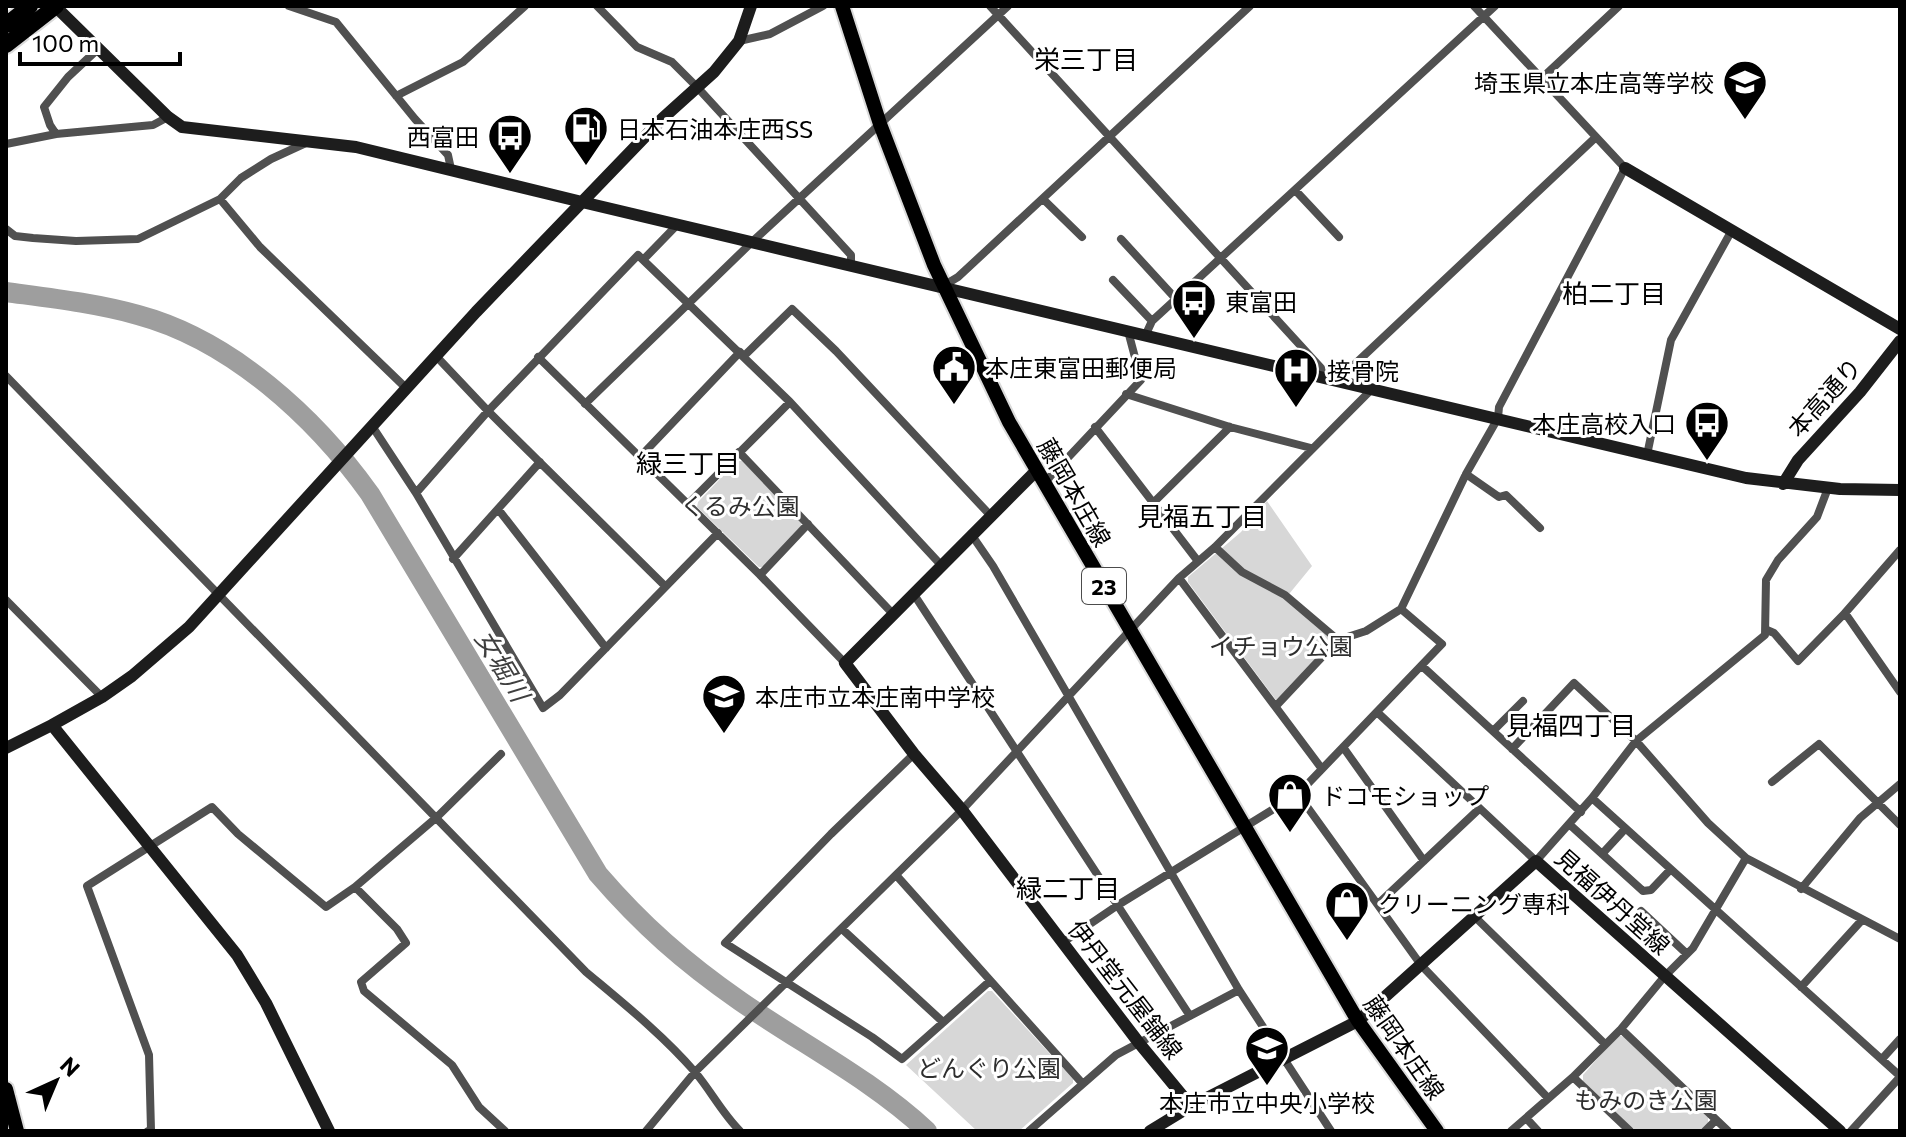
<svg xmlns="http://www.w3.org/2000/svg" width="1906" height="1137" font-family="Commissioner,'Noto Sans JP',sans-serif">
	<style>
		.green { fill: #d7d7d7 }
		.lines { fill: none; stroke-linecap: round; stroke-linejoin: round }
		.river { stroke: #9e9e9e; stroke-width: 20 }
		.primary-casing { stroke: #dbdbdb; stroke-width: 18 }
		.highway-casing { stroke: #dbdbdb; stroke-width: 20 }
		.street { stroke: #505050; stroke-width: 8 }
		.secondary { stroke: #1d1d1d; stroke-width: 12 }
		.primary { stroke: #000; stroke-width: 14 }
		.highway { stroke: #000; stroke-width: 16 }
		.labels { text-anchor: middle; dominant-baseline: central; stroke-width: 6; stroke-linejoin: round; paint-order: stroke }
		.shield { fill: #fff; stroke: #4c4c4c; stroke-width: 2 }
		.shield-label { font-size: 22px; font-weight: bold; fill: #000 }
		.poi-label { font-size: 24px; fill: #000; stroke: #fff; text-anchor: start }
		.street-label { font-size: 24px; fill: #000; stroke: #fff }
		.park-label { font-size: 24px; fill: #2e2e2e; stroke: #fff }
		.neighbourhood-label { font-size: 26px; fill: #000; stroke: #fff }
		.water-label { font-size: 26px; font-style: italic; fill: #3f3f3f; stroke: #fff }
	</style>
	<rect width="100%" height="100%" fill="#fff"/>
	<path class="green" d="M737,461H742L801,522V526L763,567H759L697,507L698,502Z
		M1267,501L1312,566L1285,599L1331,637V642L1276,700L1188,582V577L1241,532Z
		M988,991H992L1073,1079V1083L1019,1131H977L906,1065Z
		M1618,1035L1624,1037L1708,1117V1123L1701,1131H1636L1583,1081V1075Z"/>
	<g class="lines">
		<path class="river" d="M6,292C50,298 95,303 138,315C231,340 315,417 370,494L598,874C642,925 684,962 740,1001C802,1044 871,1079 927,1131"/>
		<g class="primary-casing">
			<path id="primary" d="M842,6L880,124L934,265L1009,422L1358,1021L1437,1131
				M6,1089L17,1131"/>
		</g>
		<g class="highway-casing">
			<path id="highway" d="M6,25L30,6
				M6,45L56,6"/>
		</g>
		<path class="street" d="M289,6L336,22L415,119L448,155L451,169
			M597,6L637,47L672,62L697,87L851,255V264
			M990,6L1321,368L1323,377
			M739,41L770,34L823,6
			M1541,79L1619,6
			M396,96L463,62L525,6
			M56,134L50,125L44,107L68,77L98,49
			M6,144L56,134L153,125L168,117
			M1295,190L1339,237
			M220,199L260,247L406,388
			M1043,199L1082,237
			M6,229L15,236L33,238L76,241L138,239L220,199L241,178L271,159L308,142
			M1121,239L1176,299
			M643,260L678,224
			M1113,280L1152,321
			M943,286L958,277L1250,6
			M1146,334L1152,321L1495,6
			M436,356L488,411L665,586
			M744,356L792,309L836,351L990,515
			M538,357L760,575L845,663
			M6,376L586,972C623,1003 663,1035 695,1072C711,1091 722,1113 740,1131
			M1338,380L1596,137
			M1126,394L1230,427L1311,448
			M585,404L753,241L1008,6
			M372,426L416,493L543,708L560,695L718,533
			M1095,427L1197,560
			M739,452L893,614
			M1647,455L1671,340L1732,230
			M639,458L740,352
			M1466,474L1499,497L1506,495L1540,528
			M1045,482L1141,380L1128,331
			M416,493L488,411L638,255L790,402L941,565
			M1154,502L1230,427
			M688,504L790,402
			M498,509L606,648
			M971,534L993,566L1239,990L1331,1131
			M1215,547L1242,572L1285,595L1338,640
			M1900,550L1845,613L1900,692
			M453,559L540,462
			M760,575L808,524
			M1179,578L1322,769
			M913,593L1190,1016
			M6,600L102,697
			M1767,630L1774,633L1798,661L1845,613
			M1422,666L1581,812
			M1276,706L1338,640L1366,631L1401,609L1466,474L1498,418L1499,407L1625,168L1474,6
			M1377,712L1536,861L1592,798L1636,741L1765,635L1766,580L1778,560L1817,517L1828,488
			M1493,731L1523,701
			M1343,747L1424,861
			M1512,749L1574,683L1636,741L1708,823L1746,858L1900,939
			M914,754L831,834L725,943L872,1037L902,1059L990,981
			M1772,782L1819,744L1900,825
			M1298,794L1421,965L1548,1098
			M1592,798L1900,1076
			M1569,824L1643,891L1651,890L1670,870
			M1602,854L1625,829
			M896,875L1082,1083
			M355,887L437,817L501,754
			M1801,889L1860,818L1900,784
			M1378,904L1479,809
			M1641,911L1687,954
			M1475,917L1605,1044
			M842,929L943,1022
			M1062,943L1118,905L1298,794L1442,644L1401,609
			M1801,987L1862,920
			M1621,1029L1728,1131
			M1882,1059L1900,1039
			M1573,1077L1630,1131
			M1526,1118L1538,1131
			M148,1131L151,1130L149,1055L87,886L212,807L238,834L326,907L355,887L397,929L406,943L361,982L364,991L452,1065L479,1107L505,1131
			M646,1131L695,1072L962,810L1179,578L1215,547L1372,389
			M1029,1131L1116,1055L1239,990
			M1511,1131L1573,1077L1621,1029L1664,977L1693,948L1746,858
			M1705,1131L1716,1120
			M1851,1131L1900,1077"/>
		<path class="secondary" d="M55,6L168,117L182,127L356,147L582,202L1746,478L1840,489L1900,490
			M1625,168L1900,329
			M1037,470L845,663L914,754L962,810L1139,1043L1191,1106
			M1783,484L1798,460L1860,392L1900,341
			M52,725L237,955L266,1003L329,1131
			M6,748L52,725L102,697L132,676L189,627L476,312L663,118L714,72L739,41L751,6
			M1150,1131L1191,1106L1358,1021L1536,861L1840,1131"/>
		<use href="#primary" class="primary"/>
		<use href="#highway" class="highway"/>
	</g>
	<defs>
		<g id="school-pin" transform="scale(2.3)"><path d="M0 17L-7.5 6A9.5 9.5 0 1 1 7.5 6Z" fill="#000" stroke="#fff"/><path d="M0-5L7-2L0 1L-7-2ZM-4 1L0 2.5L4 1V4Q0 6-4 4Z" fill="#fff"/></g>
		<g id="fuel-pin" transform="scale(2.3)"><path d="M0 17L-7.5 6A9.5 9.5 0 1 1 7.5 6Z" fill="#000" stroke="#fff"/><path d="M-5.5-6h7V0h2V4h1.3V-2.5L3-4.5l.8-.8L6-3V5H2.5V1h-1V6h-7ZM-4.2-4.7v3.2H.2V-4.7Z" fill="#fff"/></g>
		<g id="bus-pin" transform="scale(2.3)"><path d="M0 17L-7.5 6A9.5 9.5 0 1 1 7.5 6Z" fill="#000" stroke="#fff"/><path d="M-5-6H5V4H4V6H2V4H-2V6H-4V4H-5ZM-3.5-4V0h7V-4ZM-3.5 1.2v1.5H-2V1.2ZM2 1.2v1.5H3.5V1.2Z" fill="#fff"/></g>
		<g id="civic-pin" transform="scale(2.3)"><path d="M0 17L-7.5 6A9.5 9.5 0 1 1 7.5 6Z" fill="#000" stroke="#fff"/><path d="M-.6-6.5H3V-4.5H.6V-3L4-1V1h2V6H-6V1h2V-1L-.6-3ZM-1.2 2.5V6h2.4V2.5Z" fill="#fff"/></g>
		<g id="hospital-pin" transform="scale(2.3)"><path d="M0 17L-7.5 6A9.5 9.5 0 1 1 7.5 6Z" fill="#000" stroke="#fff"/><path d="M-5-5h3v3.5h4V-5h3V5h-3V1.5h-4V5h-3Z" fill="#fff"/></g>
		<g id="shop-pin" transform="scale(2.3)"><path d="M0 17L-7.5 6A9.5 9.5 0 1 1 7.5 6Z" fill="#000" stroke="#fff"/><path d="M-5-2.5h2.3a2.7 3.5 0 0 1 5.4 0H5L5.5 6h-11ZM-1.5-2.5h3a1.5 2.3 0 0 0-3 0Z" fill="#fff"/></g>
	</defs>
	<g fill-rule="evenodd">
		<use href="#school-pin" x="1745" y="82"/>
		<use href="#fuel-pin" x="586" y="128"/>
		<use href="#bus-pin" x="510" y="136"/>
		<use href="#bus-pin" x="1194" y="301"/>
		<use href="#civic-pin" x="954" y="367"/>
		<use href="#hospital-pin" x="1296" y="370"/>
		<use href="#bus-pin" x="1707" y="423"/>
		<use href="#school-pin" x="724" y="696"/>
		<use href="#shop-pin" x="1290" y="795"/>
		<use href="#shop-pin" x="1347" y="903"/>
		<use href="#school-pin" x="1267" y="1048"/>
	</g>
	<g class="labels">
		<rect class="shield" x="1082" y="568" width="44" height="36" rx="6"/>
		<g class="shield-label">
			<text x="1104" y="586">23</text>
		</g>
		<g class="poi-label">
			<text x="1714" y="82" text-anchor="end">埼玉県立本庄高等学校</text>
			<text x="617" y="128">日本石油本庄西SS</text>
			<text x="479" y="136" text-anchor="end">西富田</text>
			<text x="1225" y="301">東富田</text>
			<text x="985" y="367">本庄東富田郵便局</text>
			<text x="1327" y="370">接骨院</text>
			<text x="1676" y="423" text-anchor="end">本庄高校入口</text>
			<text x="755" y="696">本庄市立本庄南中学校</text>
			<text x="1321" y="795">ドコモショップ</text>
			<text x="1378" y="903">クリーニング専科</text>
			<text x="1267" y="1102" text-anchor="middle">本庄市立中央小学校</text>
		</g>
		<g class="street-label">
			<text transform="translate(1824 397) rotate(-48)">本高通り</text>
			<text transform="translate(1075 492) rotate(60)">藤岡本庄線</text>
			<text transform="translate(1613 901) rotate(42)">見福伊丹堂線</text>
			<text transform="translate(1126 989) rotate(52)">伊丹堂元屋舗線</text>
			<text transform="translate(1405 1047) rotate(55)">藤岡本庄線</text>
		</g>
		<g class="park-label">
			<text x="740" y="505">くるみ公園</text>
			<text x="1281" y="645">イチョウ公園</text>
			<text x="989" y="1067">どんぐり公園</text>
			<text x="1646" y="1099">もみのき公園</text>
		</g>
		<g class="neighbourhood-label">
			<text x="1086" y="58">栄三丁目</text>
			<text x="1614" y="292">柏二丁目</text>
			<text x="688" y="462">緑三丁目</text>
			<text x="1202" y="515">見福五丁目</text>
			<text x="1571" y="724">見福四丁目</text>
			<text x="1068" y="887">緑二丁目</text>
		</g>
		<g class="water-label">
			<text transform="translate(503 665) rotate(59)">女堀川</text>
		</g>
	</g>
	<rect width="1906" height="1137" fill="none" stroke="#000000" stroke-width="16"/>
	<g transform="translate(56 1081) rotate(44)" stroke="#ffffff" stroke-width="6" paint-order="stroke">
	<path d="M0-6L14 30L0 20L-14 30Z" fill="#000000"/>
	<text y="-12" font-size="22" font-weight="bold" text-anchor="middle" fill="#000000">N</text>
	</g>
	<path d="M20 52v12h160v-12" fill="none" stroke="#000000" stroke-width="4"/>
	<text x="32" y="52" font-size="24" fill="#000000" stroke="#ffffff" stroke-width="6" paint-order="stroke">100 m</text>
</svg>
